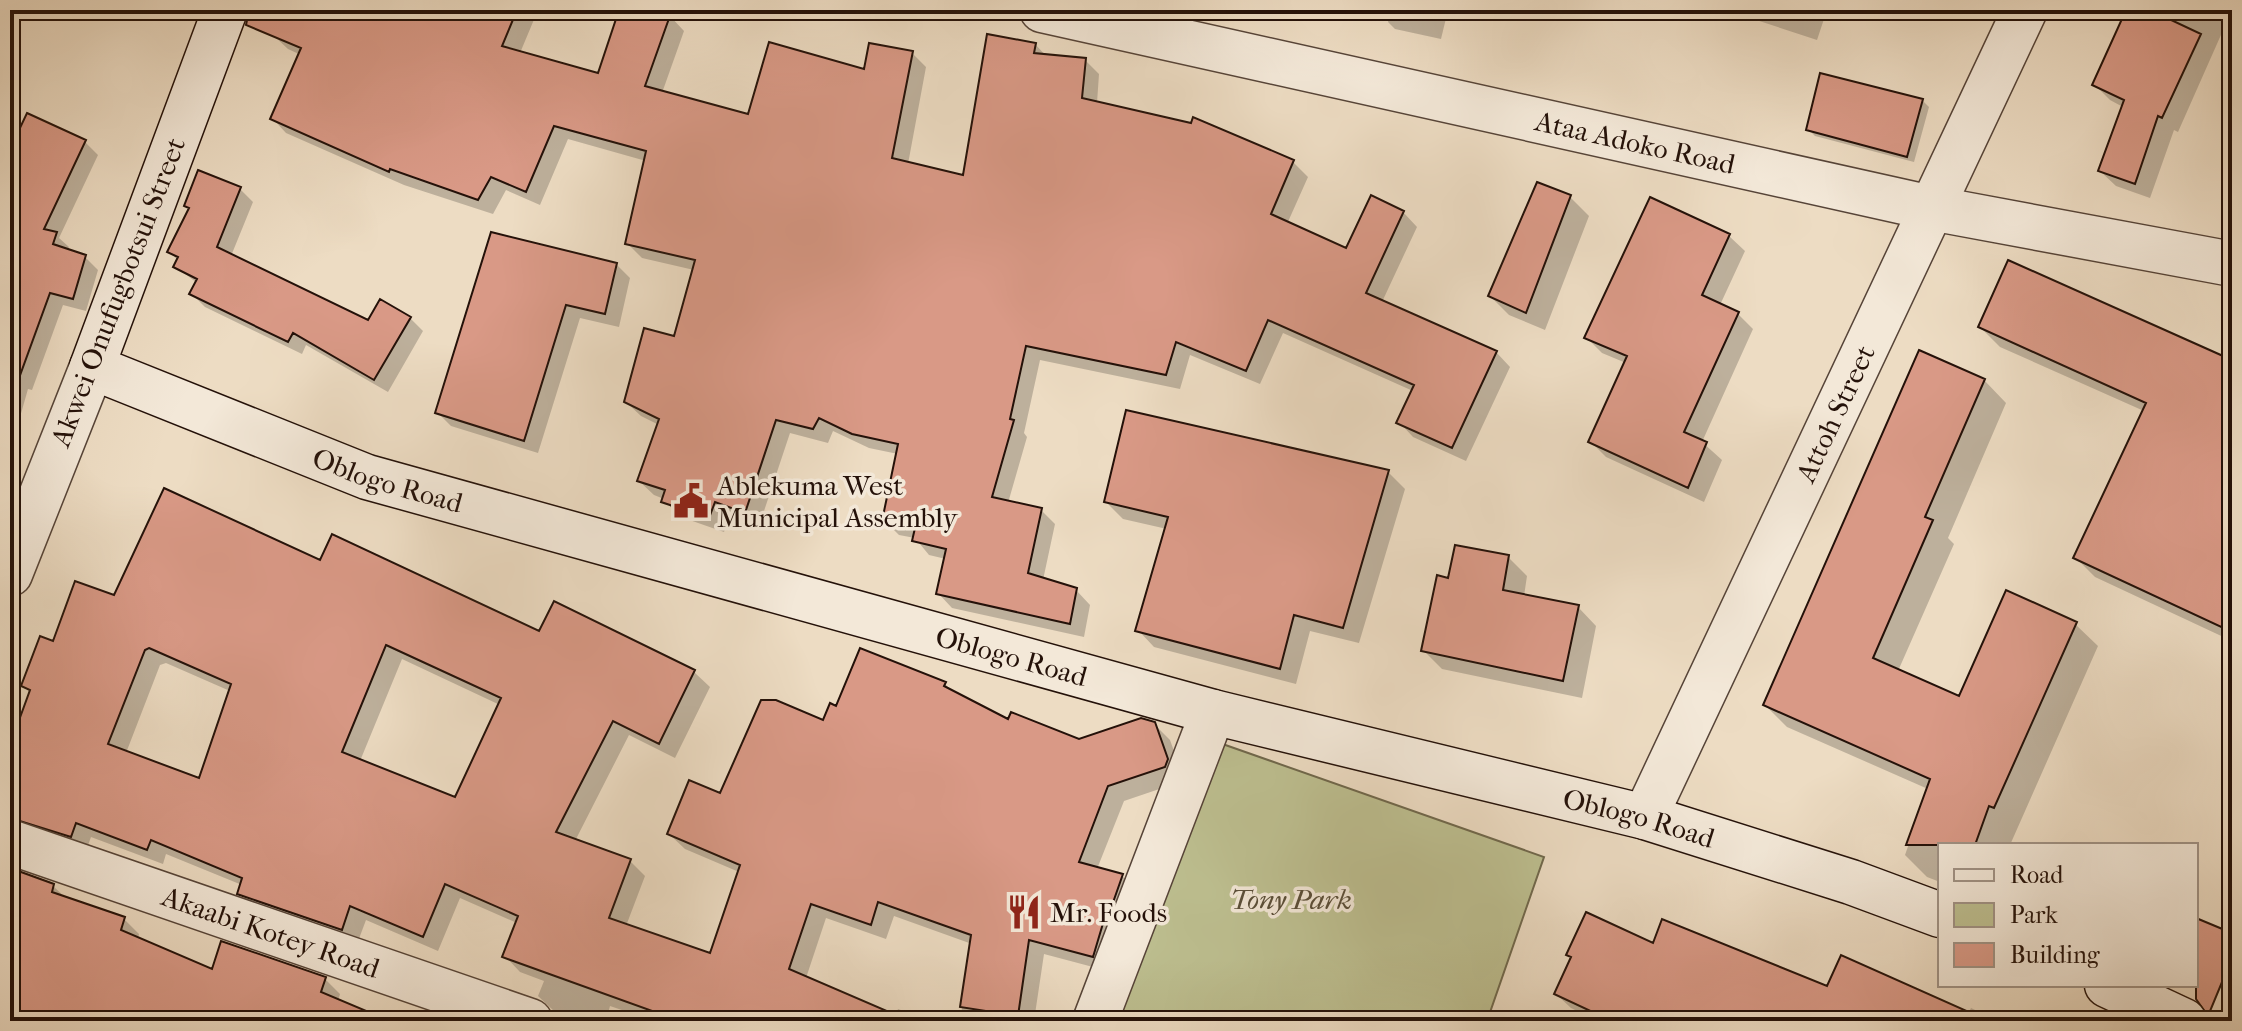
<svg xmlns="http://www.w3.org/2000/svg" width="2242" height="1031" font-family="'IM FELL French Canon',serif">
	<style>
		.green { fill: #bdbf90; stroke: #70684c; stroke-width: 2 }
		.shadow { fill: #0003; fill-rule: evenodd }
		.building { fill: #d99986; stroke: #241109; stroke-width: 2; fill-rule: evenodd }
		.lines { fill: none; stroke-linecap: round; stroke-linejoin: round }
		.minor-casing { stroke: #564438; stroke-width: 47 }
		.tertiary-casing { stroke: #564438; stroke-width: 47 }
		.secondary-casing { stroke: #241109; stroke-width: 47 }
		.minor { stroke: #f3e8d8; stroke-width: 44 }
		.tertiary { stroke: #f3e8d8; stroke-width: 44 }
		.secondary { stroke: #f3e8d8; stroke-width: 44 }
		.labels { text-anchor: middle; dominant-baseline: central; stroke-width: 7; stroke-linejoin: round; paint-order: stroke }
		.street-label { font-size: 28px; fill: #241109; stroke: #f3e8d8 }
		.poi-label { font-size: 28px; fill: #241109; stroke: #f3e8d8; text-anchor: start }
		.park-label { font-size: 28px; font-style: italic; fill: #5a4e38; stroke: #f3e8d8 }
	</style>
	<rect width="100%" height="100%" fill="#eddcc3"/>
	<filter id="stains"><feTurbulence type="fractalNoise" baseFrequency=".0025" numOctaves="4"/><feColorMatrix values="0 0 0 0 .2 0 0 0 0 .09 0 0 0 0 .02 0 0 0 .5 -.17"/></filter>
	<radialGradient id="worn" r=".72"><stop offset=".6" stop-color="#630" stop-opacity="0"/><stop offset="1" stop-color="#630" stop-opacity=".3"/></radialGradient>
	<path class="green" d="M1214,741L1544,857L1487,1021H1117Z"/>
	<path class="shadow" d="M283,10H538L520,53L599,75L621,10H651L670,16L684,31L662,93L750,117L912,53L926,67L908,164L964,177L1035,44L1047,57L1085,60L1099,74L1097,103L1293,162L1308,177L1287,224L1347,250L1403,212L1417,227L1382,302L1496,352L1510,367L1466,461L1413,437L1399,422L1413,391L1283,333L1260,384L1190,355L1180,389L1040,360L1024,433L1027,437L1008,503L1041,510L1055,524L1043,580L1076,590L1090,605L1084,637L952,608L938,593L946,559L929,555L915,538L899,535L884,520L898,454L869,448L833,431L828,443L790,433L759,526L730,516L724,532L678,516L664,499L654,495L639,481L659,425L641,416L626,402L675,339L694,270L642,258L627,243L646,161L568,139L540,205L506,190L493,214L404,185L286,133L272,118L301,55L288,49L273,35Z
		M1391,10H1448L1441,39L1395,29L1388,22Z
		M1740,10H1827L1817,40L1747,17Z
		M2129,10H2232L2178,132L2174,130L2150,198L2116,186L2100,171L2123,107L2110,100L2094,84Z
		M1922,100L1929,107L1914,162L1815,136L1808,129Z
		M85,142L98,155L59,238L69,247L68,251L85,257L98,270L86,311L63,305L32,390L28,389L10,452V154Z
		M240,189L253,202L231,256L369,323L410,318L423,331L388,392L306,345L302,354L205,307L192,294L197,283L175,266L178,260L169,252Z
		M1570,197L1589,216L1545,330L1509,315L1490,296Z
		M493,235L616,264L630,278L619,327L580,318L538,453L451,426L437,412Z
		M1729,236L1745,251L1720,305L1738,314L1753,329L1702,442L1722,460L1704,502L1606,457L1590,441L1626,363L1602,353L1586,337Z
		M1980,327L2232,362V641L2095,577L2075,557L2144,411L2000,347Z
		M1984,380L2006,403L1948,538L1954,544L1898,671L1960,699L2075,624L2098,646L2010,845H1940V882L1927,877L1905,855L1928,789L1787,727L1765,705Z
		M1388,472L1405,489L1359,643L1310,631L1296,684L1154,647L1138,630L1167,529L1123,519L1106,502Z
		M1508,557L1527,576L1524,596L1578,607L1596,626L1582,698L1442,669L1424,651Z
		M321,563L540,633L694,672L710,687L675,758L629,735L575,841L629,860L645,876L626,926L711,956L739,872L685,849L669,834L824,723L838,708L945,684L955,694L1009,722L1079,741L1154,724L1170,740L1183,776L1180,782L1124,801L1097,869L1122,876L1138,891L1108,971L1044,954L1034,1021H960L972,944L894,916L886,939L826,918L806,978L895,1017L898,1009L930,1021H679L660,1012L657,1021H654L610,1006L606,1021H556L555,1012L538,996L544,981L520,972L505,956L517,923L460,898L438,951L366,920L357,944L254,908L239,893L242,885L166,854L163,864L91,837L86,851L10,838V754L31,694L23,685L54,643L115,598ZM402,659L500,705L456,800L360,761ZM166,663L230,691L200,781L126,753L160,665Z
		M10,870L53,886L67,899L124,919L139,934L138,939L213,972L325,979L340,994L338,1001L386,1021H10Z
		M2196,926L2232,936V989L2196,975Z
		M1654,946L1828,989L1968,1014L1971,1008L1998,1021H1598L1571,1008L1556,994L1573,959L1569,955Z
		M2034,1012L2055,1021H2029Z"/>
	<path class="building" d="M249,10H517L502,46L598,73L619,10H672L645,86L748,114L769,42L864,69L869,43L913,51L892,158L963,175L987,34L1036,43L1034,53L1086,58L1082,98L1191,123L1193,117L1294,160L1271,214L1346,248L1371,195L1404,211L1366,293L1497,351L1452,448L1396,423L1414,385L1268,320L1246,371L1176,342L1166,375L1026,346L1010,419L1014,420L992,497L1042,508L1028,573L1077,588L1070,624L936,594L946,549L912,541L915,528L882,521L898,444L852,434L819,418L813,429L776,420L745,513L715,502L709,518L661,502L665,490L637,481L659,419L624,402L644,328L674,336L695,260L625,244L646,151L554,126L526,192L491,177L478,200L390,169L389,172L270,119L301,48L246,25Z
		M2126,10H2150L2201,34L2162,118L2158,116L2135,184L2098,171L2124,100L2092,85Z
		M1820,73L1923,99L1907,157L1806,130Z
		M27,113L86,140L44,229L57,232L53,244L86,255L73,299L50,293L15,389L10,388V149Z
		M198,170L241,187L217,247L368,320L380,299L411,317L374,380L293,333L288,342L189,294L197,279L173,267L178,257L167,252L189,208L184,206Z
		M1537,182L1571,195L1526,313L1488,296Z
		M1650,197L1730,234L1702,295L1739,312L1684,432L1707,442L1688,488L1588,442L1627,356L1584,338Z
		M491,232L617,263L605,314L566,305L524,441L435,413Z
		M2008,260L2232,360V632L2073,558L2146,403L1978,327Z
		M1919,350L1985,379L1925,517L1933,520L1873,658L1959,696L2006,590L2077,622L1994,808L1989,806L1975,845H1906L1930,779L1763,705Z
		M1126,410L1389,470L1343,628L1294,615L1280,669L1135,631L1168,517L1104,502Z
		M164,488L320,560L332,534L539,631L554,601L695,670L659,744L613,721L556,832L631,859L609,918L710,953L740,865L667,834L689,780L720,793L761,700H776L823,720L830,703L836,706L860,648L946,682L944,686L1008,719L1011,712L1079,739L1141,718L1155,722L1168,759L1165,767L1108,786L1079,862L1123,874L1110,911L1107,910L1093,957L1029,940L1018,1016L960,1007L971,935L878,902L871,925L811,904L789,969L910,1021H680L502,957L518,916L445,884L423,937L350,906L342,930L237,894L242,878L151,840L147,850L76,823L71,837L10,818V745L30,690L21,686L40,636L53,641L75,581L114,595ZM386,645L501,698L455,797L342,752ZM149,648L231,684L199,778L108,744L145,650Z
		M1455,545L1509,555L1503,590L1579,605L1563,681L1421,651L1437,575L1448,578Z
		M10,868L54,884L52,892L125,917L121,930L212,969L221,941L326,977L321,992L390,1021H10Z
		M1586,912L1653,943L1662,919L1827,986L1841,955L1989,1021H1612L1554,994L1571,957L1566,955Z
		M2196,918L2232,933V958L2208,1016L2196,999Z"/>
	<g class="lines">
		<g class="minor-casing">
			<g id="minor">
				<path id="s1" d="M1042,10L1931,208L2232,264"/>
				<path id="s2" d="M1645,817L2025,10"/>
				<path id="s3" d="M10,842L530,1021"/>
				<path d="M1095,1021L1213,712"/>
			</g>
		</g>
		<g class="tertiary-casing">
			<path id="tertiary" d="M10,574L92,367"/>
		</g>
		<g class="secondary-casing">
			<g id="secondary">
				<path id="s4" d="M225,10L92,367L367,477L1213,712L1645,817L1851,882L1940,915"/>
				<path d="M2107,985L2184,1021"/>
			</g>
		</g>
		<use href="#minor" class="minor"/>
		<use href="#tertiary" class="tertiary"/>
		<use href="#secondary" class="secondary"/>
	</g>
	<defs>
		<g id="civic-bare" transform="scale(2.76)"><path d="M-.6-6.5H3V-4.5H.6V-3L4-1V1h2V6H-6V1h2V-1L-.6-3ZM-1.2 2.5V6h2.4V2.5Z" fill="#8f2418" stroke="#f3e8d8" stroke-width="2.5" paint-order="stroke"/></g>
		<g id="restaurant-bare" transform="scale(2.76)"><path d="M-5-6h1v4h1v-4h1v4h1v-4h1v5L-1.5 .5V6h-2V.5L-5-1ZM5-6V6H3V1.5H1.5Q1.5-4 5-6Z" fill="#8f2418" stroke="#f3e8d8" stroke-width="2.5" paint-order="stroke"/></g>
	</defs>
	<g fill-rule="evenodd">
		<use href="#civic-bare" x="691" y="501"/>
		<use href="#restaurant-bare" x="1024" y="912"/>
	</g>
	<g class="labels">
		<g class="street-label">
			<text stroke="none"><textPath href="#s1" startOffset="608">Ataa Adoko Road</textPath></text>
			<text transform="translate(118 292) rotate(-69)">Akwei Onufugbotsui Street</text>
			<text stroke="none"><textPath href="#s2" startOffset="446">Attoh Street</textPath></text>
			<text stroke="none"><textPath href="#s4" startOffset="698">Oblogo Road</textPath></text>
			<text stroke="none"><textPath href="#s4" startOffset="1346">Oblogo Road</textPath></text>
			<text stroke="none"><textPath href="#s4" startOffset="1994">Oblogo Road</textPath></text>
			<text stroke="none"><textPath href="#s3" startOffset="276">Akaabi Kotey Road</textPath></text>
		</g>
		<g class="poi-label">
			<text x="717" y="485">Ablekuma West<tspan x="717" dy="32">Municipal Assembly</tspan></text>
			<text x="1050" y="912">Mr. Foods</text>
		</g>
		<g class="park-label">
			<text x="1291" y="899">Tony Park</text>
		</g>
	</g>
	<rect width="2242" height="1031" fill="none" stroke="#eddcc3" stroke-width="40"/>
	<rect x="12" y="12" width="2218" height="1007" fill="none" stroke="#241109" stroke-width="4"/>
	<rect x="20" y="20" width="2202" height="991" fill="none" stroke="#241109" stroke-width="2"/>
	<rect x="1938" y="843" width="260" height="144" fill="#f3e8d8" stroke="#a09285" stroke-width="2"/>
	<rect x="1954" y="869" width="40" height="12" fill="#f3e8d8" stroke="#a09285" stroke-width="2"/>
	<text x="2010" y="883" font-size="24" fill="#241109">Road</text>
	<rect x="1954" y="903" width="40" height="24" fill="#bdbf90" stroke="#a09285" stroke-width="2"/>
	<text x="2010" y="923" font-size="24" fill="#241109">Park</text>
	<rect x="1954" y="943" width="40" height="24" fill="#d99986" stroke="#a09285" stroke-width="2"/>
	<text x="2010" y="963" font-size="24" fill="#241109">Building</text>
	<rect width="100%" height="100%" filter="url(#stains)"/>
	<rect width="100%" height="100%" fill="url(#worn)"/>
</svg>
